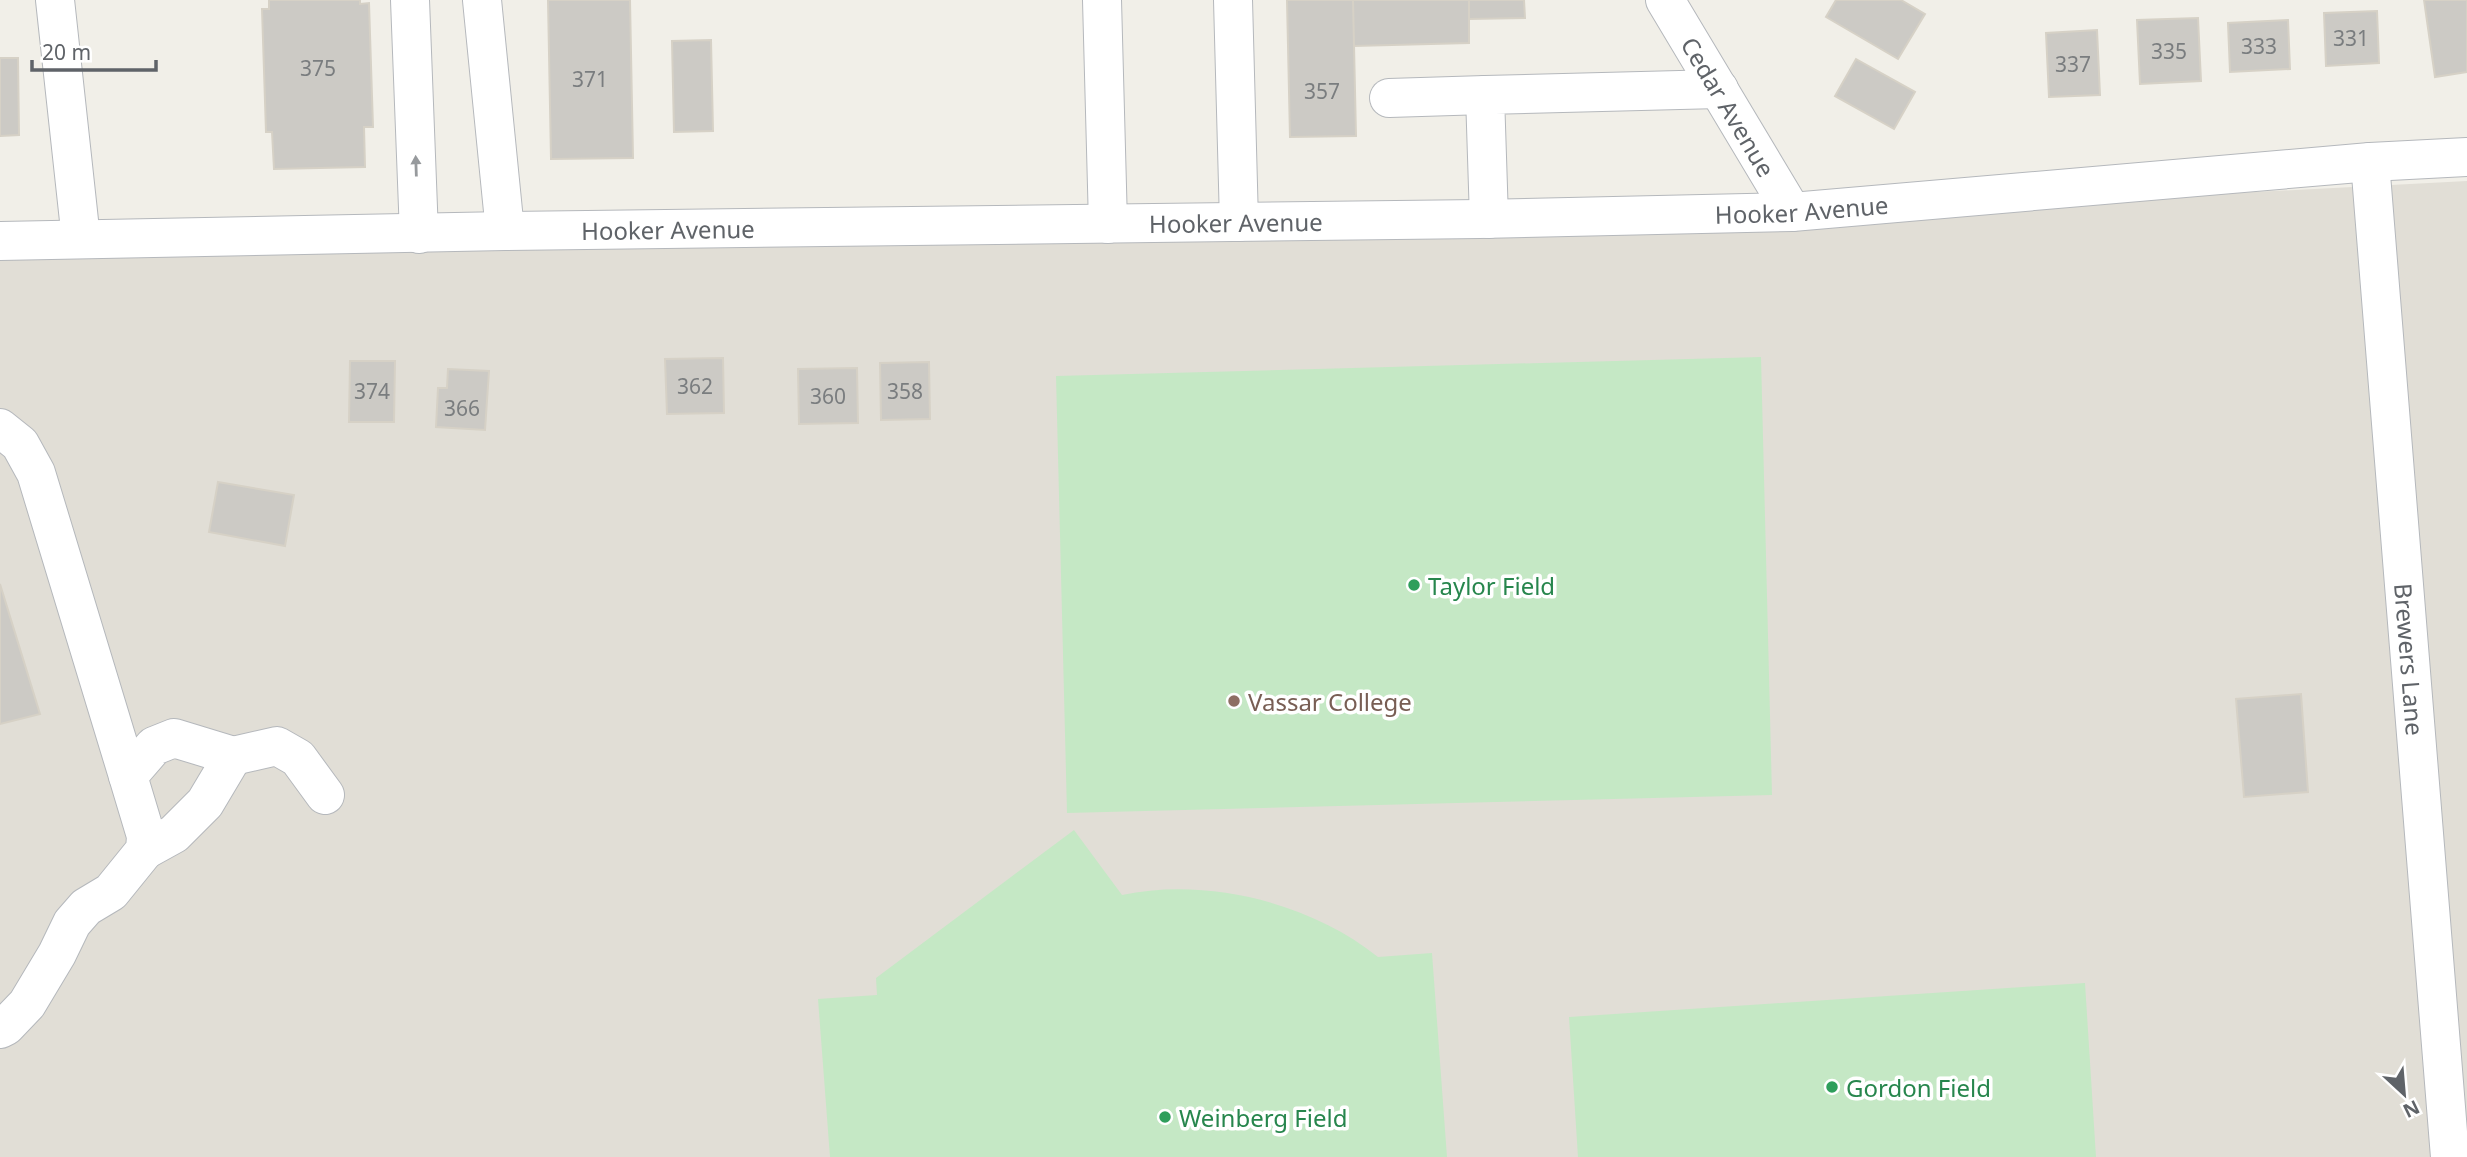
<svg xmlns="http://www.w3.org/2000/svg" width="2467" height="1157" font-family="'Noto Sans',sans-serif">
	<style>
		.education { fill: #e1ded6 }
		.green { fill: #c5e8c5 }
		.building { fill: #cccac5; stroke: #d6d1c6; stroke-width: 2 }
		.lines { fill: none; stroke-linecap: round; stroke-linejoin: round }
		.minor-casing { stroke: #b5b8bc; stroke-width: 40 }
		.minor { stroke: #fff; stroke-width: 38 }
		.oneway { fill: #979a9d }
		.leisure-dot { fill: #2e9e5b; stroke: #fff; stroke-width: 2.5 }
		.education-dot { fill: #8d6e63; stroke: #fff; stroke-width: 2.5 }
		.labels { text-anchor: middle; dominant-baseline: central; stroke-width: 7; stroke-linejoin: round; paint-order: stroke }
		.number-label { font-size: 21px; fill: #7a7d7f }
		.street-label { font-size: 24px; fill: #5f6368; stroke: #fff }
		.leisure-label { font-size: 24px; fill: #27864d; stroke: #fff; text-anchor: start }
		.education-label { font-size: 24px; fill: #785e54; stroke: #fff; text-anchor: start }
	</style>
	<rect width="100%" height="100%" fill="#f1efe8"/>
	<path class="education" d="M2467,181V1157H0V244L1794,216Z"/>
	<path class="green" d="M1761,357L1772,795L1067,813L1056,376Z
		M1074,830L1122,895C1208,877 1311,903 1378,957L1432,953L1447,1157H830L818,999L877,995L876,978Z
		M2085,983L2096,1157H1578L1569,1017Z"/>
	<path class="building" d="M269,0H360V4L369,3L373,127H364L365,167L274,169L272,132H266L262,9H269Z
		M548,0H630L633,158L551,159Z
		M1287,0H1353L1356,136L1290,137Z
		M1353,0H1469V43L1354,46Z
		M1469,0H1524L1525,18L1469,19Z
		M1836,0H1901L1925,14L1898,59L1826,17Z
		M2424,0H2467V72L2435,77Z
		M2377,11L2379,63L2326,66L2324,13Z
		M2198,18L2201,81L2140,84L2137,20Z
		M2288,20L2290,69L2230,72L2228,23Z
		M2097,30L2100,95L2049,97L2046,33Z
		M711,40L713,131L674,132L672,41Z
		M0,58H18L19,135L0,136Z
		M1856,59L1915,92L1894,129L1835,96Z
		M723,358L724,413L667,414L665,359Z
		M350,361H395L394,422H349Z
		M929,362L930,419L881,420L880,363Z
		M857,368L858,423L799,424L798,369Z
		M448,369L489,371L485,430L436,427L438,388H447Z
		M218,482L294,495L285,546L209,532Z
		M0,584L40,714L0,724Z
		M2301,694L2308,792L2244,797L2236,699Z"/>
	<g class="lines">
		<g class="minor-casing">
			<g id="minor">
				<path d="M55,0L81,239"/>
				<path d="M410,0L419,234"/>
				<path d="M482,0L505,231"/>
				<path d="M1102,0L1108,224"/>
				<path d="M1233,0L1239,222"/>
				<path id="s1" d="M1665,0L1792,212"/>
				<path d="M1389,98L1485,95"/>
				<path id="s2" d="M2370,162L2450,1157"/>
				<path d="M1489,219L1485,95L1719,89"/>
				<path id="s3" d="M0,241L505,231L1480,219L1792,212L2370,162L2467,157"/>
				<path d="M0,428L20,444L36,473L128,776"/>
				<path d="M145,850L174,834L205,803L233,756"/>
				<path d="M0,1029L6,1026L27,1004L57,954L72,923L86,907L111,892L145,850L146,836L128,776L154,746L174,738L233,756L277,746L298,758L325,795"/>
			</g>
		</g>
		<use href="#minor" class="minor"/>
	</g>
	<defs><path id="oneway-solid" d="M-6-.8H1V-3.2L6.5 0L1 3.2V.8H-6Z" transform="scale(1.75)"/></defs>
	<use class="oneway" href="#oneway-solid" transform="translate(416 166) rotate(-92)"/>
	<g class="leisure-dot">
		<circle cx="1414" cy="585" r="7"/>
		<circle cx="1832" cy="1087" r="7"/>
		<circle cx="1165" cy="1117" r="7"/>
	</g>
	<circle class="education-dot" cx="1234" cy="701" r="7"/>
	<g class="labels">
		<g class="number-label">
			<text x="2351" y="38">331</text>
			<text x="2259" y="46">333</text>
			<text x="2169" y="51">335</text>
			<text x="2073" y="64">337</text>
			<text x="318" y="68">375</text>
			<text x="590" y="79">371</text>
			<text x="1322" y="91">357</text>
			<text x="695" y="386">362</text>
			<text x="372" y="391">374</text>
			<text x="905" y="391">358</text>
			<text x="828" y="396">360</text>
			<text x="462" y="408">366</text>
		</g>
		<g class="street-label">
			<text stroke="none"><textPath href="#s1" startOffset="124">Cedar Avenue</textPath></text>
			<text stroke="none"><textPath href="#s3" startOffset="1802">Hooker Avenue</textPath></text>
			<text stroke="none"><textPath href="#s3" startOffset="1236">Hooker Avenue</textPath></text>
			<text stroke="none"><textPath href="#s3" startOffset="668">Hooker Avenue</textPath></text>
			<text stroke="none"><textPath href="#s2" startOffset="499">Brewers Lane</textPath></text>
		</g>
		<g class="leisure-label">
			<text x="1428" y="585">Taylor Field</text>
			<text x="1846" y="1087">Gordon Field</text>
			<text x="1179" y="1117">Weinberg Field</text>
		</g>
		<g class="education-label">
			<text x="1248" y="701">Vassar College</text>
		</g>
	</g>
	<g transform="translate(2404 1094) rotate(154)" stroke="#ffffff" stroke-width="5" paint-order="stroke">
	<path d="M0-5L12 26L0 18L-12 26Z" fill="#5f6368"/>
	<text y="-10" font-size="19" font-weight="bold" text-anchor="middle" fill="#5f6368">N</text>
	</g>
	<path d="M32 60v10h124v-10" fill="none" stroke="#5f6368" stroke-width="3.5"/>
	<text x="42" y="60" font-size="21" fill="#5f6368" stroke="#ffffff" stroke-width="5" paint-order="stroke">20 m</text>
</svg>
